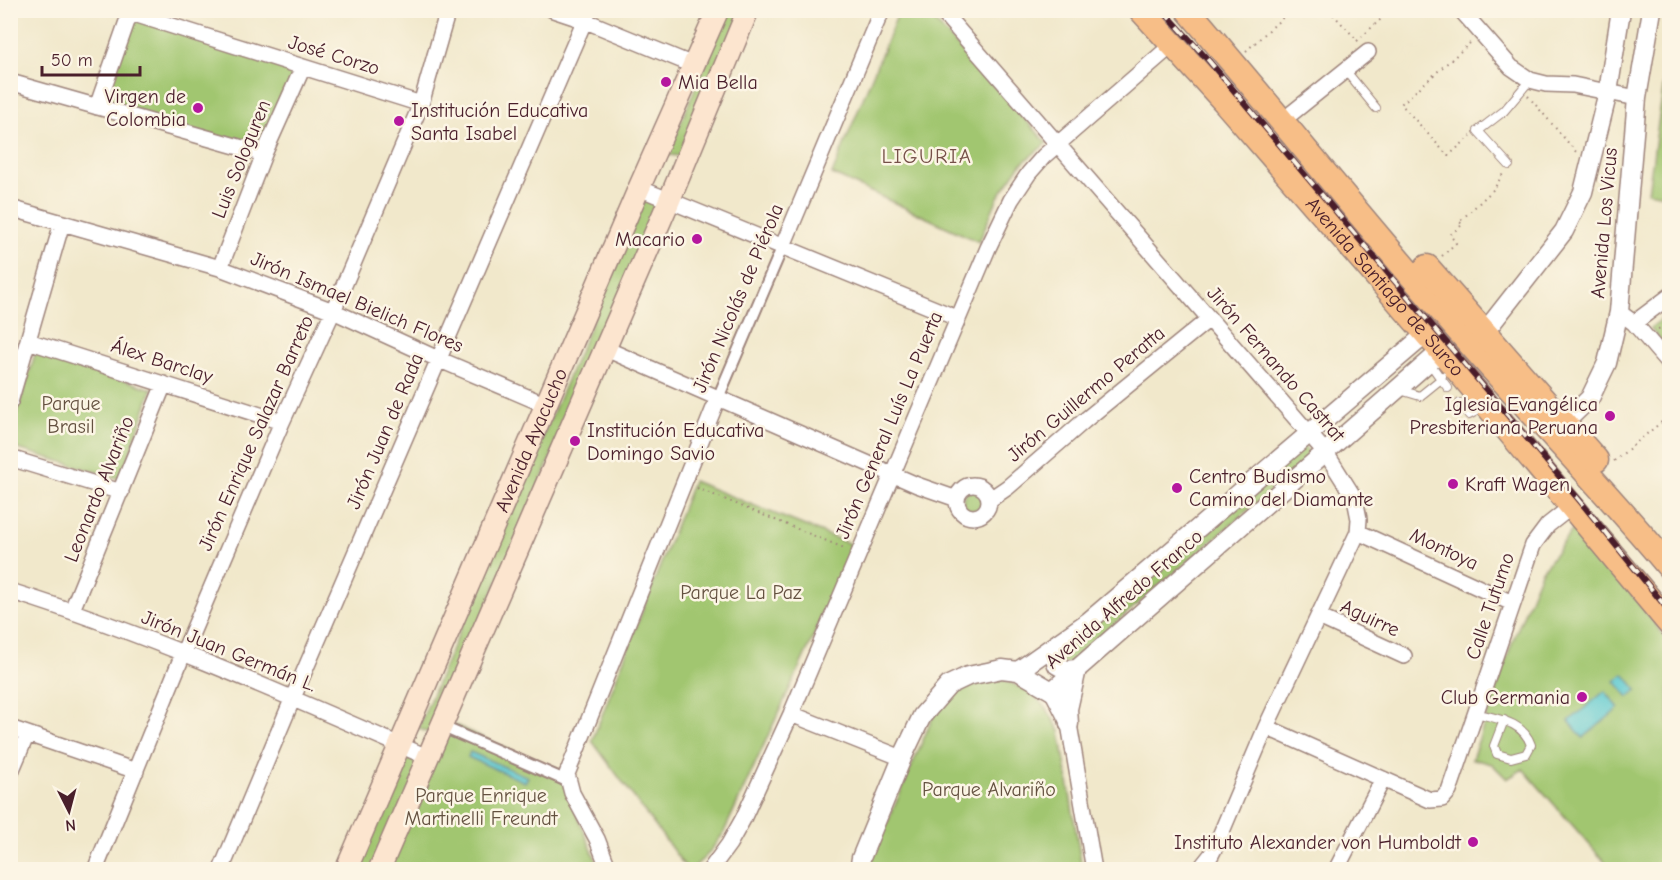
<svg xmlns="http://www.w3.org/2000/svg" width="1680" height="880" font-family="'Comic Neue',sans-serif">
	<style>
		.green { fill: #a1c670; stroke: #76724e; stroke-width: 1.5 }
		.water { fill: #5dcad0; stroke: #54747e; stroke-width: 1.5 }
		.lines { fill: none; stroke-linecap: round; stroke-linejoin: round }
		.service-casing { stroke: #9e847b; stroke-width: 10 }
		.pedestrian-casing { stroke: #9e847b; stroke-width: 14 }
		.minor-casing { stroke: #9e847b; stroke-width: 18 }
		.tertiary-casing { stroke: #9e847b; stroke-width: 21 }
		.secondary-casing { stroke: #9e847b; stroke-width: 24 }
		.primary-casing { stroke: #9e847b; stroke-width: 27 }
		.path { stroke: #9e847b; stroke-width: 2; stroke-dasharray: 1.5 4.5; stroke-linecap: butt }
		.service { stroke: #fff; stroke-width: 8 }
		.pedestrian { stroke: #fff; stroke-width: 10 }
		.minor { stroke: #fff; stroke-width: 15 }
		.tertiary { stroke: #fff; stroke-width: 18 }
		.secondary { stroke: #fce5cf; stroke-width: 21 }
		.primary { stroke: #f7be87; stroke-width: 24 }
		.rail-casing { stroke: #4a1f2b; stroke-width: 6 }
		.rail { stroke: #fcf5e5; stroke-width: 4; stroke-dasharray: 11; stroke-linecap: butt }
		.poi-dot { fill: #b5179e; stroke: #fcf5e5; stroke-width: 2 }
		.labels { text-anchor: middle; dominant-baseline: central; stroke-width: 5; stroke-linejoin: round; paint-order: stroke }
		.street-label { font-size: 20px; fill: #4a1f2b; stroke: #fcf5e5 }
		.poi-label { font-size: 20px; fill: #4a1f2b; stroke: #fcf5e5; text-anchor: start }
		.park-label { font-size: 20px; fill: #645140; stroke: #fcf5e5 }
		.neighbourhood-label { font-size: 21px; letter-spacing: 1.5px; fill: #765049; stroke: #fcf5e5 }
	</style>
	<rect width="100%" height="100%" fill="#fcf5e5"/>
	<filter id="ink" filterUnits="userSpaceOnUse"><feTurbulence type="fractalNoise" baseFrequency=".0167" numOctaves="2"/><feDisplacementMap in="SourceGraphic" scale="12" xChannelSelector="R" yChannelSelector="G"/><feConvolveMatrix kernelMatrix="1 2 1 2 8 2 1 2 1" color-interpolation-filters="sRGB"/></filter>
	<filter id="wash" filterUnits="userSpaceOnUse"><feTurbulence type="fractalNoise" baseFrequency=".008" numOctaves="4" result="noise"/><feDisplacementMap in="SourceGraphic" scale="24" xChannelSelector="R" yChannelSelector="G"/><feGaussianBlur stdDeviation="1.35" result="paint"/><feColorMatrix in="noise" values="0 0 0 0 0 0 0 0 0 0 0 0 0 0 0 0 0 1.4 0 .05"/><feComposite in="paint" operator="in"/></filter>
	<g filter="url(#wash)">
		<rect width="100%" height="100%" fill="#f1e8cb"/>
		<path class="green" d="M726,11H743L681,156L668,155Z
			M899,11H925L1047,143L1021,164L998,197L979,242L832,174Z
			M131,13L303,67L264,154L97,107Z
			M1669,48V196L1648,192Z
			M646,196L660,203L432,734L418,728Z
			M1669,314V313V350L1650,328Z
			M36,351L152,389L121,479L11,447L10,435Z
			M1303,447L1313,455L1067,664L1061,662L1060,647Z
			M693,481L855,546L723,834L708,854L692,869H687L592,741Z
			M963 500a10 10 0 1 1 20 0a10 10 0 1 1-20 0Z
			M1577,524L1669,642V869H1611L1523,769L1507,779L1492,764L1472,759L1512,643L1541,572Z
			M1004,680L1031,692L1047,709L1060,731L1082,869L867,870L935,712L958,691L987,681Z
			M449,722L559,773L600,869L384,870Z
			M399,745L429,758L379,869L346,870Z"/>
		<path class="water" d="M1624,674L1637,690L1628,697L1615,681Z
			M1605,691L1619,708L1583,738L1569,721Z
			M470,752L528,777L525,782L468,757Z"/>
	</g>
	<g filter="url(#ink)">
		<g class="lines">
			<g class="service-casing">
				<path id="service" d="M1345,70L1376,108
					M1509,165L1478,131L1504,111L1530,80
					M1442,376L1441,379L1448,388
					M1400,390L1420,396L1441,379L1429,362
					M1460,403L1469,415L1484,407
					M1476,713C1497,719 1523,721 1531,745L1526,754L1511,758L1497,754L1494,746L1504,720"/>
			</g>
			<g class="pedestrian-casing">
				<path id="pedestrian" d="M718,398L782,248
					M443,727L567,781"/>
			</g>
			<g class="minor-casing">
				<path id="minor" d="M553,10L586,21L693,65
					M941,10L1326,453L1355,499L1359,519L1358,532L1266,727L1217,843L1211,855L1199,870
					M1461,10L1511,67L1530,80L1546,84L1573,85L1637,98
					M131,13L421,104
					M10,82L264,154
					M97,107L131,10
					M1292,113L1368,52
					M639,188L957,318
					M10,208L220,268L333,311L438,359L546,405
					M782,248L878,19L883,10
					M220,268L264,154L303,67
					M1619,312L1634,323L1670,365
					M1634,323L1670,296
					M28,341L282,422
					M606,349L917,485L957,499
					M10,402L62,223
					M10,458L121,492
					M957 501a16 16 0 1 1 32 0a16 16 0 1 1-32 0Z
					M989,500L1008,487L1084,421L1209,319
					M1358,532L1512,603
					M10,591C154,636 292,698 429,758
					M72,610L164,384
					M1319,617L1404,656
					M1052,691L1069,724L1094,870
					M791,714L902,758
					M1266,727L1430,800L1442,799L1449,791L1533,545L1548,525L1572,506
					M10,728L136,771
					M10,774L27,734
					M95,870L183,654L282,422L333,311L421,104L448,10
					M221,870L292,700L589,10
					M609,870L597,839L572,793L567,774L718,398
					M710,870L729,844L743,819L791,714L988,248L1011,200L1029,173L1044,156L1172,45
					M1336,870L1383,779"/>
			</g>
			<g class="tertiary-casing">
				<path id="tertiary" d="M1484,333L1564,231L1583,192L1608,92L1621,10
					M1564,423L1590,398L1607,363L1619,312L1637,98L1652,10
					M1057,644L1054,655L1057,665L1066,670L1077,669L1068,709L1069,724
					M1018,671L1089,621L1426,334
					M859,870L861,858L902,758L922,716L949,685L968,676L1002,669L1018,671L1052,691L1441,351"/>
			</g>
			<g class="secondary-casing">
				<g id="secondary">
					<path id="s1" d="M346,870L639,188L718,10"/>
					<path d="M379,870L669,201L748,10"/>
				</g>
			</g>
			<g class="primary-casing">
				<g id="primary">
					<path id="s2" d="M1141,10L1225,102L1452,363L1670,624"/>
					<path d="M1188,10C1284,122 1376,237 1473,347C1538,421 1607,492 1670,568"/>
					<path d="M1427,267L1596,460"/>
				</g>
			</g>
			<path class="path" d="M1329,10L1358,41
				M1357,41L1391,10
				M1470,43L1401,104L1448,156L1471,136
				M1246,51L1291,10
				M1528,96L1577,153
				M1442,256L1456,243L1450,235L1463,224L1459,222L1494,189L1504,172
				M1658,329L1670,325
				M1614,461L1670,415
				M697,488L844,548"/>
			<use href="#service" class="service"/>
			<use href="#pedestrian" class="pedestrian"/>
			<use href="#minor" class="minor"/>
			<use href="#tertiary" class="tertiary"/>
			<use href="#secondary" class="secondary"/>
			<use href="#primary" class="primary"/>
			<g class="rail-casing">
				<path id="rail" d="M1163,10L1209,61L1580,501L1670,612"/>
			</g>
			<use href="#rail" class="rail"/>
		</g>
	</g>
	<g class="poi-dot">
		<circle cx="666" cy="82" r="6"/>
		<circle cx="198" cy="108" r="6"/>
		<circle cx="399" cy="121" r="6"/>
		<circle cx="697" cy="239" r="6"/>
		<circle cx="1610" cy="416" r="6"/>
		<circle cx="575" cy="441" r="6"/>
		<circle cx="1453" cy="484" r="6"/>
		<circle cx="1177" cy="488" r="6"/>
		<circle cx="1582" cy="697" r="6"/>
		<circle cx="1473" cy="842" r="6"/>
	</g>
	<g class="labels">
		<g class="street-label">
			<text transform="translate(334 55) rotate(17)">José Corzo</text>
			<text transform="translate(241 159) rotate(-68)">Luis Sologuren</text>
			<text transform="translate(1604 223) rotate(-85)">Avenida Los Vicus</text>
			<text stroke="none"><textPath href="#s2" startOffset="369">Avenida Santiago de Surco</textPath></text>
			<text transform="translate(738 298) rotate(-67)">Jirón Nicolás de Piérola</text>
			<text transform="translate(357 302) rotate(23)">Jirón Ismael Bielich Flores</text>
			<text transform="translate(162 361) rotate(18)">Álex Barclay</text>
			<text transform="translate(1276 364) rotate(49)">Jirón Fernando Castrat</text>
			<text transform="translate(1086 394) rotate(-40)">Jirón Guillermo Peratta</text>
			<text transform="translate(889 425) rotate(-67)">Jirón General Luís La Puerta</text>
			<text transform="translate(385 431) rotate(-67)">Jirón Juan de Rada</text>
			<text transform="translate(256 433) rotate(-66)">Jirón Enrique Salazar Barreto</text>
			<text stroke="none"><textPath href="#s1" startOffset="468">Avenida Ayacucho</textPath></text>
			<text transform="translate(99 489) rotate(-68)">Leonardo Alvariño</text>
			<text transform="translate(1444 549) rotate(25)">Montoya</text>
			<text transform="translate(1124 599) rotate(-41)">Avenida Alfredo Franco</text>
			<text transform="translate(1490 606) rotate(-71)">Calle Tutumo</text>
			<text transform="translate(1370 618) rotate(25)">Aguirre</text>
			<text transform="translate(229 651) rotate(22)">Jirón Juan Germán L.</text>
		</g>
		<g class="poi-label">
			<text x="678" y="82">Mia Bella</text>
			<text x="186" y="96" text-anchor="end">Virgen de<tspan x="186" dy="23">Colombia</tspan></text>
			<text x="411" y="110">Institución Educativa<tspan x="411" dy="23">Santa Isabel</tspan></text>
			<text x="685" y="239" text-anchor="end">Macario</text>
			<text x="1598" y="404" text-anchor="end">Iglesia Evangélica<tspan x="1598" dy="23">Presbiteriana Peruana</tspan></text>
			<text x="587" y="430">Institución Educativa<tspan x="587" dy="23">Domingo Savio</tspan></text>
			<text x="1189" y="476">Centro Budismo<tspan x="1189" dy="23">Camino del Diamante</tspan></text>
			<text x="1465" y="484">Kraft Wagen</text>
			<text x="1570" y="697" text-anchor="end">Club Germania</text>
			<text x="1461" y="842" text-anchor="end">Instituto Alexander von Humboldt</text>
		</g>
		<g class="park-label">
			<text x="71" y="403">Parque<tspan x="71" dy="23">Brasil</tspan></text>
			<text x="741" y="592">Parque La Paz</text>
			<text x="989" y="789">Parque Alvariño</text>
			<text x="481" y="795">Parque Enrique<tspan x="481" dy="23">Martinelli Freundt</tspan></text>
		</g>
		<g class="neighbourhood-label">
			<text x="927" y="156">LIGURIA</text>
		</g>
	</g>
	<rect width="1680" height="880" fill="none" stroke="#fcf5e5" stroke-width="36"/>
	<g transform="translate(69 811) rotate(174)" stroke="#fcf5e5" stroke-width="4.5" paint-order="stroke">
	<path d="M0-4.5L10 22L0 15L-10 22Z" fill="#4a1f2b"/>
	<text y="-9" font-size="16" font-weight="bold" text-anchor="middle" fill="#4a1f2b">N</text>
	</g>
	<path d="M42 66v9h98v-9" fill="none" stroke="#4a1f2b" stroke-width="3"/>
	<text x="51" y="66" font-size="18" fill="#4a1f2b" stroke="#fcf5e5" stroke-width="4.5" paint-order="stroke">50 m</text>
</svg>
